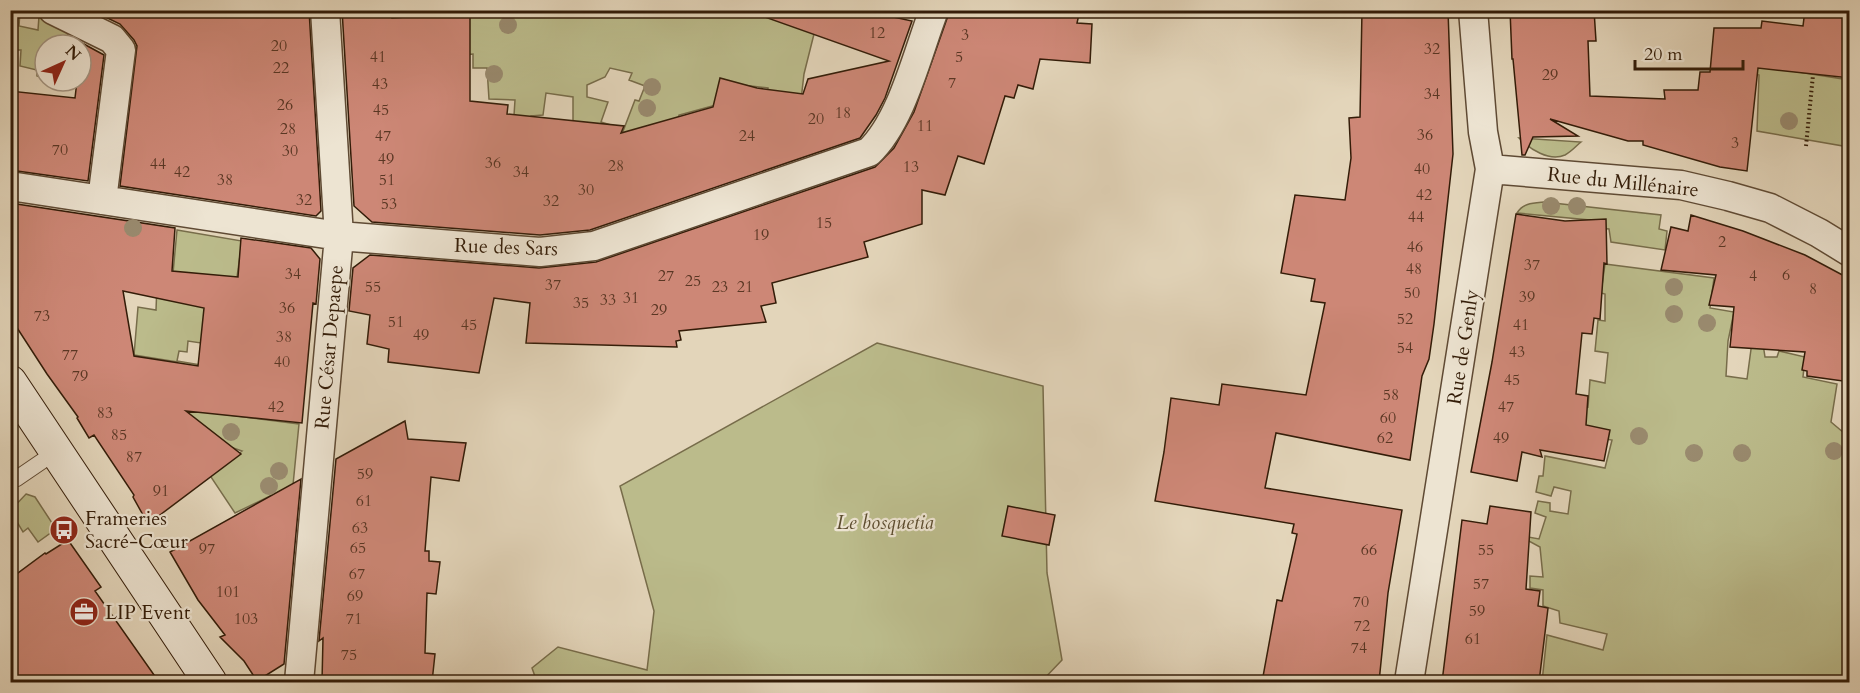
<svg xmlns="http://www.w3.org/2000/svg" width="1860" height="693" font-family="Cardo,serif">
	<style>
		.green { fill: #bbbb8b; stroke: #776c4a; stroke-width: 1.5 }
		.building { fill: #cd8776; stroke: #331c08; stroke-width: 1.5; fill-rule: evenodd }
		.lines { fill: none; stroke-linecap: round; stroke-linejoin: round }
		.service-casing { stroke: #5f4a34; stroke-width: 17 }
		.minor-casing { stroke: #5f4a34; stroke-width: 31 }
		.secondary-casing { stroke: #331c08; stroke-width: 35 }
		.path { stroke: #331c08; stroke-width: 4; stroke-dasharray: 1.5 3; stroke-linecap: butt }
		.service { stroke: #ede4d2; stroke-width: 15 }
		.minor { stroke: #ede4d2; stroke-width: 28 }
		.secondary { stroke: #ede4d2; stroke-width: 33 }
		.tree { fill: #998a6e }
		.labels { text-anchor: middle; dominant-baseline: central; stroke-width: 4.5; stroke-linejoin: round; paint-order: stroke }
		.number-label { font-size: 16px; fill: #5a3724 }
		.street-label { font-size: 20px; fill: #331c08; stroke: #ede4d2 }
		.poi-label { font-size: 20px; fill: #331c08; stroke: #ede4d2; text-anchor: start }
		.park-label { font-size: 20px; font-style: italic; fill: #5c4c2f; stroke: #ede4d2 }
	</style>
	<rect width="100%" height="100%" fill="#e3d5ba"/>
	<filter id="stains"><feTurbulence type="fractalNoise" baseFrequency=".00333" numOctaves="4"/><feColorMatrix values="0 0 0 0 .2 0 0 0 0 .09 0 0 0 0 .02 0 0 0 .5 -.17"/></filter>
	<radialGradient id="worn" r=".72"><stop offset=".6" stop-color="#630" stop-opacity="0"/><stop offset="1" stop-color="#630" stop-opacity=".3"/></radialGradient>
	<path class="green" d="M532,10V15L555,16L557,10H809L815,30L804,74L801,100L767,97L768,88L742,85L716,105L679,115L675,133L617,147L635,100L639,101L645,86L629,80L632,73L610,68L605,77L587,85V97L608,102L601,122L614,126L573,134V97L546,93L543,115L531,116L529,132L513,131L515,100L489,99L487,68H473V54L458,55L442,45L441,14L408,13V11Z
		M11,11H20L19,26L38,30L39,16L68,33L65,45H45V78L37,76V70L20,66L21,50H13L11,66Z
		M1755,65L1849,80V147L1757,131L1759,75L1755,74Z
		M1519,138L1581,142C1576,146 1571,152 1565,155C1549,162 1530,149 1519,138Z
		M1544,202L1661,215L1659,229L1667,231L1665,250L1611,242L1609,229L1599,228L1600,221L1517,213C1523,203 1533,203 1544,202Z
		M177,230L242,241L237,277L214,289L201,343L188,341L187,352L179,351L177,361L212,367L222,414L299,424L293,485L235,513L209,474L242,451L175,428L177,362L134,355L138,307L156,310L157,285L172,284Z
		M1605,264L1714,278L1710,308L1734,312L1728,341L1726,376L1747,379L1752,342L1763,344L1765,357H1777L1779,351L1805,357L1803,377L1837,384L1831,422L1850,438L1849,682H1542L1547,635L1603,650L1607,634L1560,623L1559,611L1543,606V590L1530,588V576L1543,577L1540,547L1518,535L1539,539L1546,517L1535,513L1538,501L1550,503V511L1568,514L1571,491L1554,487L1551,496L1536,492L1539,476H1543L1545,456L1605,468L1612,440L1580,435L1577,405L1588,407L1590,380L1605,383L1608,353L1595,351L1598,320L1605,321V294L1601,293Z
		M877,343L1043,386L1047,573L1062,660L1041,682H537L532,668L558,647L647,670L654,611L620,486Z
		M26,494L35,497L56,529L38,542L28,528L23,532L11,512V510Z"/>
	<path class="building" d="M91,10H309L321,211L316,216L120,186L137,46L134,40L120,24Z
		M342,10H391L392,18L469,13L470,16V101L508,105L507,114L624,126L621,133L713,107L720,78L757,88L803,94L808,79L889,61L759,15L760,10H861L912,21L885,98L876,115L860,138L590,230L540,235L372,222L354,206Z
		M950,10H1080L1077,23L1092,24L1090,63L1040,59L1033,89L1018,85L1014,98L1005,96L984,164L958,156L945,195L922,190V224L864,242L868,257L772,283L776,303L761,306L766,322L679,331L681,340L676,341L677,347L526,343L530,303L494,298L479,373L388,362L389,349L367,344L370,315L349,311L353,268L370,255L539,268L596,262L875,167L894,148L914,112Z
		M1362,10H1448L1453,154L1434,324L1429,359L1422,376L1410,460L1276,433L1265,488L1402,510L1388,593L1379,682H1262L1277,600L1282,601L1297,534L1292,533L1294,524L1155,501L1164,452L1171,398L1219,405L1222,384L1306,395L1325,303L1311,301L1315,279L1281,273L1295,195L1345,200L1351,158L1349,118L1360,117Z
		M1510,10H1594L1596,41H1588L1590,96L1665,99L1664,90H1698L1700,72H1710L1714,28H1761L1762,21L1803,26L1805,10H1850V78L1758,68L1747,171L1720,167L1643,145V141H1628L1550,119L1578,136L1533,137L1525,155H1522L1513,59H1512Z
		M82,43L104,55L88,181L10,170V91L75,98L77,81H81Z
		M10,203L175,228L172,271L238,277L241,238L311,248L320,259L316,304L313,303L302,423L186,411L241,454L148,524L133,497L134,495L94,435L89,438L77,418L78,417L47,374L10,317ZM123,291L204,308L198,366L134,356Z
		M1516,214L1565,221L1606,219L1607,264L1604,263L1600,319L1594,318L1592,334L1582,333L1576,394L1588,396L1586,425L1610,430L1604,461L1540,450L1542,457L1522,452L1517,481L1471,472L1492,362Z
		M1691,215L1743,231L1805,255L1850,279V382L1807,376V371L1802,370L1805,352L1730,347L1734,307L1709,305L1716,275L1661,270L1671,227L1688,231Z
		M405,421L408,439L466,443L459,481L431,477L425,551H429V561L440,562L436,594L427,593L425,653L435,654L432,682H322L323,638L319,641L336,459Z
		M301,479L284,664L257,681L244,661L220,637L225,635L198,600L170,552Z
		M1008,506L1055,515L1049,545L1002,536Z
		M1490,506L1531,512L1526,589L1540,591L1538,606L1548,608L1539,682H1442L1462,520L1487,524Z
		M68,540L101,587L95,591L159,682H10V579L45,553L46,554Z"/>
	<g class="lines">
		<g class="service-casing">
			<path id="service" d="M16,479L57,451"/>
		</g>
		<g class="minor-casing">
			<path id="minor" d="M53,10L112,39L121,50L102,200
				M1490,169L1681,185L1728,196L1770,208L1819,233L1850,252
				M10,186L339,236L540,252L594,246L869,152C902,121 917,54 934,10
				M299,682L339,236L325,10
				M1409,682L1490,169L1483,132L1473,10"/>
		</g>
		<g class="secondary-casing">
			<path id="secondary" d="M10,382L210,682"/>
		</g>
		<path class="path" d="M1806,146L1813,75"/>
		<use href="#service" class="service"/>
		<use href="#minor" class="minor"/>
		<use href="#secondary" class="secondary"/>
	</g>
	<g class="tree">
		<circle cx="508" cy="25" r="9"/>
		<circle cx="494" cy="74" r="9"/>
		<circle cx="652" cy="87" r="9"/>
		<circle cx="647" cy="108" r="9"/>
		<circle cx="1789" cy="121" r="9"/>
		<circle cx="1551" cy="206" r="9"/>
		<circle cx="1577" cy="206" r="9"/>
		<circle cx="133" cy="228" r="9"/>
		<circle cx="1674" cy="287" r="9"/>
		<circle cx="1674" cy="314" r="9"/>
		<circle cx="1707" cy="323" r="9"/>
		<circle cx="231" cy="432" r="9"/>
		<circle cx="1639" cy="436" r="9"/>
		<circle cx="1834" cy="451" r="9"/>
		<circle cx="1694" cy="453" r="9"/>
		<circle cx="1742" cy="453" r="9"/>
		<circle cx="279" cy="471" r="9"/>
		<circle cx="269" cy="486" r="9"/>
	</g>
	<defs>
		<g id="bus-disc" transform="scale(1.5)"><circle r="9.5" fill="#8f2418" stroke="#ede4d2"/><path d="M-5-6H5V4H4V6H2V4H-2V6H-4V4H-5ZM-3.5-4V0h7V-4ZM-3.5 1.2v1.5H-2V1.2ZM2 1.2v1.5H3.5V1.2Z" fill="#fff"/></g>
		<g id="office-disc" transform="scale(1.5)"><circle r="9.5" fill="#8f2418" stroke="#ede4d2"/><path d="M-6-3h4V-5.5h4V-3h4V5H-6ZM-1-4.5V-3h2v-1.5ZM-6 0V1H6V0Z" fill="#fff"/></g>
	</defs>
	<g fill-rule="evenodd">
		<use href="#bus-disc" x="64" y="530"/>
		<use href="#office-disc" x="84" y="612"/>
	</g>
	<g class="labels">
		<g class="number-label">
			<text x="877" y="33">12</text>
			<text x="965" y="35">3</text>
			<text x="279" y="46">20</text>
			<text x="1432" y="49">32</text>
			<text x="378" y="57">41</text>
			<text x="959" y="57">5</text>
			<text x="281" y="68">22</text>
			<text x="1550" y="75">29</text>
			<text x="952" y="83">7</text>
			<text x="380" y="84">43</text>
			<text x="1432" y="94">34</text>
			<text x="285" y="105">26</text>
			<text x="381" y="110">45</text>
			<text x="843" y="113">18</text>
			<text x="816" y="119">20</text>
			<text x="925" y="126">11</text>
			<text x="288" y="129">28</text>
			<text x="1425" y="135">36</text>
			<text x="383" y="136">47</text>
			<text x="747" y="136">24</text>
			<text x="1735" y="143">3</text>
			<text x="60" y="150">70</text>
			<text x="290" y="151">30</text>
			<text x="386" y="159">49</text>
			<text x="493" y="163">36</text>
			<text x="158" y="164">44</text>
			<text x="616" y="166">28</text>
			<text x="911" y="167">13</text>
			<text x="1422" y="169">40</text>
			<text x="182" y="172">42</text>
			<text x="521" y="172">34</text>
			<text x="225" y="180">38</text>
			<text x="387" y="180">51</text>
			<text x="586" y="190">30</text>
			<text x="1424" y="195">42</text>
			<text x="304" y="200">32</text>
			<text x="551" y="201">32</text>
			<text x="389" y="204">53</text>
			<text x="1416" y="217">44</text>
			<text x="824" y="223">15</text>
			<text x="761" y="235">19</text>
			<text x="1722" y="242">2</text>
			<text x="1415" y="247">46</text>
			<text x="1532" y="265">37</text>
			<text x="1414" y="269">48</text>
			<text x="293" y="274">34</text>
			<text x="1786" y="275">6</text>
			<text x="666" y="276">27</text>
			<text x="1753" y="276">4</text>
			<text x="693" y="281">25</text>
			<text x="553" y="285">37</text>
			<text x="373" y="287">55</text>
			<text x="720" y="287">23</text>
			<text x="745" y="287">21</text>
			<text x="1813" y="289">8</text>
			<text x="1412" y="293">50</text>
			<text x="1527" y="297">39</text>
			<text x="631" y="298">31</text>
			<text x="608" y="300">33</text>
			<text x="581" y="303">35</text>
			<text x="287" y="308">36</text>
			<text x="659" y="310">29</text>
			<text x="42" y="316">73</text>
			<text x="1405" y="319">52</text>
			<text x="396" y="322">51</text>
			<text x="469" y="325">45</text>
			<text x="1521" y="325">41</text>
			<text x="421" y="335">49</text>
			<text x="284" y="337">38</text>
			<text x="1405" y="348">54</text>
			<text x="1517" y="352">43</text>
			<text x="70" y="355">77</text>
			<text x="282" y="362">40</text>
			<text x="80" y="376">79</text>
			<text x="1512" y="380">45</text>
			<text x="1391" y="395">58</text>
			<text x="276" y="407">42</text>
			<text x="1506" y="407">47</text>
			<text x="105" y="413">83</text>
			<text x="1388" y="418">60</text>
			<text x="119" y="435">85</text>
			<text x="1385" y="438">62</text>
			<text x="1501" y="438">49</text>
			<text x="134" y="457">87</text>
			<text x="365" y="474">59</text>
			<text x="161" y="491">91</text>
			<text x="364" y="501">61</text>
			<text x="360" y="528">63</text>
			<text x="358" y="548">65</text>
			<text x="207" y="549">97</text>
			<text x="1369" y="550">66</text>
			<text x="1486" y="550">55</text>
			<text x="357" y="574">67</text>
			<text x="1481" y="584">57</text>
			<text x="228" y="592">101</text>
			<text x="355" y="596">69</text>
			<text x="1361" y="602">70</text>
			<text x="1477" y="611">59</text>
			<text x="246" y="619">103</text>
			<text x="354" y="619">71</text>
			<text x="1362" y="626">72</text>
			<text x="1473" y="639">61</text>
			<text x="1359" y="648">74</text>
			<text x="349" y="655">75</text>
		</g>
		<g class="street-label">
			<text transform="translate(1623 182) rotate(6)">Rue du Millénaire</text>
			<text transform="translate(506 247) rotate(2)">Rue des Sars</text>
			<text transform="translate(329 347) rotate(-85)">Rue César Depaepe</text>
			<text transform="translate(1463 347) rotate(-81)">Rue de Genly</text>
		</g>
		<g class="poi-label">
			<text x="85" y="518">Frameries<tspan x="85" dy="23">Sacré-Cœur</tspan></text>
			<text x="105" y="612">LIP Event</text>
		</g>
		<g class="park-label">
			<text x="885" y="522">Le bosquetia</text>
		</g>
	</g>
	<rect width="1860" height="693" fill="none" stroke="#e3d5ba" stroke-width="36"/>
	<rect x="12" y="12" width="1836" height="669" fill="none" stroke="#331c08" stroke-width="3"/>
	<rect x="18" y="18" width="1824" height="657" fill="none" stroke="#331c08" stroke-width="1.5"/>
	<g transform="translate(63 63) rotate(45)"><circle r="28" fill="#ede4d2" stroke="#a39481" stroke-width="1.5"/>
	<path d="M0-4.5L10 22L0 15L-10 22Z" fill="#8f2418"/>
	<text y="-9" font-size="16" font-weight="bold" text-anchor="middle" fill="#331c08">N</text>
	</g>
	<path d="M1635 60v9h108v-9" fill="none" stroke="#331c08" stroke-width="3"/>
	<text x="1644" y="60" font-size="18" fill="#331c08" stroke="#ede4d2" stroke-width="4.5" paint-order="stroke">20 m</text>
	<rect width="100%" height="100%" filter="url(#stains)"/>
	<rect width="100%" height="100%" fill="url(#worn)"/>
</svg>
